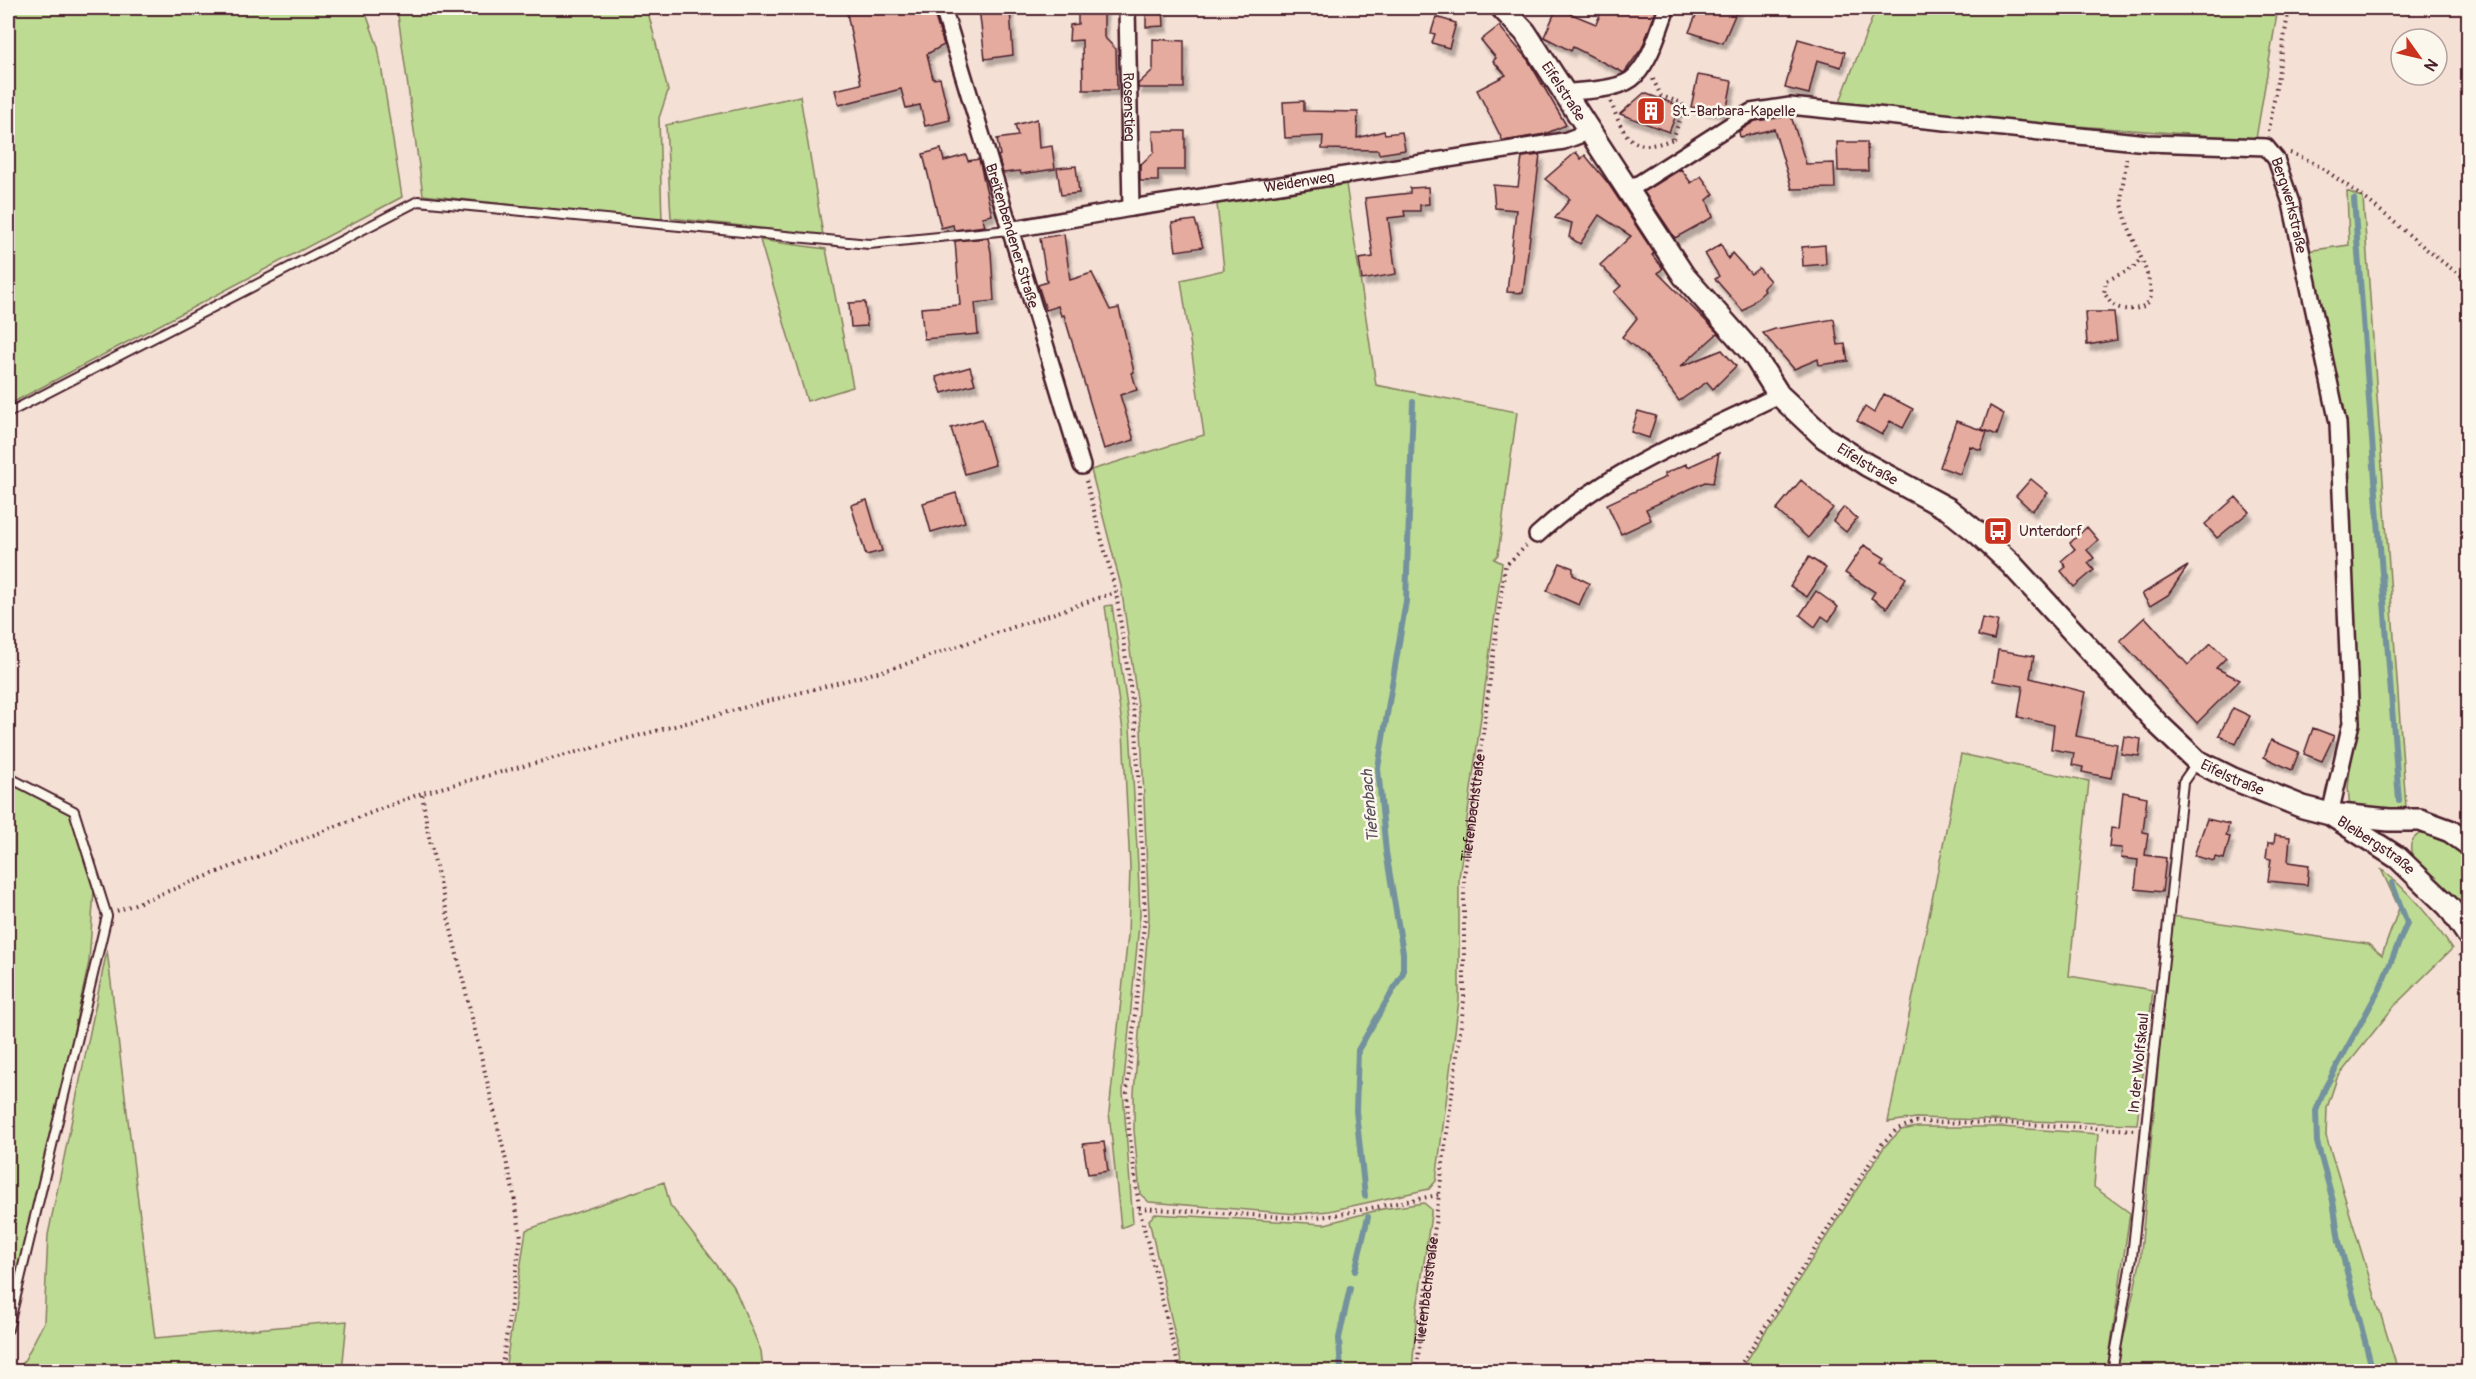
<svg xmlns="http://www.w3.org/2000/svg" width="2476" height="1379" font-family="Pangolin,sans-serif">
	<style>
		.green { fill: #bedb93; stroke: #847d5f; stroke-width: 1.5 }
		.lines { fill: none; stroke-linecap: round; stroke-linejoin: round }
		.stream { stroke: #73929e; stroke-width: 6 }
		.building { fill: #e4ab9e; stroke: #4a1f2b; stroke-width: 1.5; filter: url(#shadow) }
		.lane-casing { stroke: #4a1f2b; stroke-width: 12 }
		.street-casing { stroke: #4a1f2b; stroke-width: 20 }
		.secondary-casing { stroke: #4a1f2b; stroke-width: 26 }
		.path { stroke: #4a1f2b; stroke-width: 4; stroke-dasharray: 1.5 4.5; stroke-linecap: butt }
		.lane { stroke: #fbf7ec; stroke-width: 8 }
		.street { stroke: #fbf7ec; stroke-width: 15 }
		.secondary { stroke: #fbf7ec; stroke-width: 21 }
		.labels { text-anchor: middle; dominant-baseline: central; stroke-width: 5; stroke-linejoin: round; paint-order: stroke }
		.street-label { font-size: 15px; fill: #4a1f2b; stroke: #fbf7ec }
		.poi-label { font-size: 15px; fill: #4a1f2b; stroke: #fbf7ec; text-anchor: start }
		.water-label { font-size: 16px; font-style: italic; fill: #5b4f5b; stroke: #fbf7ec }
	</style>
	<defs>
		<filter id="shadow"><feDropShadow dx="3.5" dy="6" stdDeviation="1.5" flood-color="#0004"/></filter>
	</defs>
	<rect width="100%" height="100%" fill="#f4e0d5"/>
	<filter id="ink" filterUnits="userSpaceOnUse"><feTurbulence type="fractalNoise" baseFrequency=".0167" numOctaves="2"/><feDisplacementMap in="SourceGraphic" scale="12" xChannelSelector="R" yChannelSelector="G"/><feConvolveMatrix kernelMatrix="1 2 1 2 8 2 1 2 1" color-interpolation-filters="sRGB"/></filter>
	<g filter="url(#ink)">
		<path class="green" d="M8,8H364L378,47L402,197L8,405Z
			M397,8H647L668,91L659,118L662,221L423,195Z
			M1876,8H2278L2256,139L1982,119L1839,104Z
			M800,96L823,235L671,218L666,125Z
			M1346,184L1376,385L1517,412L1498,555L1494,559L1502,563L1459,878V1000L1436,1181L1429,1189L1329,1211L1298,1214L1149,1202L1140,1194L1134,1130V1093L1149,916L1141,728L1121,586L1091,470L1204,435L1181,280L1224,270L1217,204Z
			M2347,191L2363,198L2406,807L2367,812L2350,808L2348,788L2355,724L2342,423L2307,251L2349,245Z
			M760,240L826,249L853,387L807,401Z
			M1112,605L1130,727L1138,866L1140,914L1123,1091L1133,1223L1121,1228L1109,1112L1128,935L1130,867L1123,731L1105,606Z
			M1961,754L2089,781L2069,976L2153,990L2137,1124L1916,1118L1888,1122Z
			M8,779L72,815L96,861L89,962L8,1332Z
			M2426,831C2476,846 2468,862 2468,906L2456,904L2414,860C2407,845 2411,836 2426,831Z
			M2381,869C2410,892 2432,918 2452,949L2396,1004L2337,1078L2327,1108L2326,1136L2398,1371L2116,1372L2140,1263L2172,916L2368,944L2382,955L2399,908Z
			M107,950L155,1338L347,1321L342,1371H19L44,1322L48,1235Z
			M1917,1127H2001L2098,1134L2094,1187L2130,1213L2107,1371H1740L1884,1147L1901,1130Z
			M664,1182L670,1205L734,1287L761,1351L763,1371H505L526,1230Z
			M1424,1203L1431,1209V1215L1417,1309L1412,1371H1183L1149,1220L1155,1214L1325,1224L1382,1209Z"/>
		<g class="lines">
			<path class="stream" d="M2354,199L2399,801
				M1365,1196L1356,1111L1358,1050L1403,973V953L1386,852L1378,768L1406,601L1413,402
				M1355,1271L1368,1217
				M1341,1372L1339,1338L1350,1288
				M2373,1372L2339,1241L2333,1201L2317,1142L2316,1111L2325,1088L2380,988L2407,923L2392,883"/>
		</g>
		<path class="building" d="M846,8H932L944,45L927,54L933,79L940,78L950,120L925,126L920,105L906,108L901,89L839,105L835,90L861,84Z
			M979,8L1010,9L1013,55L985,59Z
			M1078,8H1104V37L1116,49L1117,90H1083L1082,40L1069,41L1070,25L1078,24Z
			M1146,8H1163L1164,26L1146,27Z
			M1557,8L1596,24L1603,8H1657L1642,48L1624,73L1573,47L1571,51L1544,37Z
			M1699,8H1738L1723,43L1689,32Z
			M1436,17L1456,23L1449,48L1432,43L1435,34L1431,33Z
			M1499,26L1528,60L1566,125L1545,134L1503,141L1477,90L1506,75L1493,61L1496,58L1481,40Z
			M1153,39L1184,41V88H1138V84L1153,70Z
			M1798,39L1845,52L1841,67L1817,60L1809,94L1785,88Z
			M1698,75L1732,81L1726,113L1691,107Z
			M1644,93L1680,106L1669,132L1620,114Z
			M1304,101V111L1358,112L1357,138L1384,131L1385,134L1402,132L1405,150L1379,154L1378,150L1322,149L1323,136L1285,138L1283,102Z
			M1791,116L1806,164L1834,163L1835,188L1792,189L1774,129L1740,137L1739,131L1755,121Z
			M1037,119L1039,148L1052,146L1055,169L1021,174L1020,171L1003,173L998,156L1000,155L997,139L1018,136L1015,125Z
			M1153,131H1185V170H1158V181H1140V165L1154,152Z
			M1837,142H1867L1868,171H1838Z
			M941,149L944,161L966,155L968,161L979,159L992,215L982,217L985,226L954,230L953,225L941,228L923,154Z
			M1576,152L1581,159L1585,155L1608,183L1654,253L1652,255L1663,268L1658,273L1718,333L1680,367L1722,350L1736,366L1713,389L1707,382L1679,401L1646,356L1622,337L1637,318L1614,292L1621,286L1600,265L1631,236L1599,215L1580,244L1569,237L1572,223L1555,218L1570,199L1545,179Z
			M1540,155L1523,293L1507,292L1516,210L1495,208L1493,185L1518,187L1522,157Z
			M1076,166L1079,193L1061,195L1057,168Z
			M1681,169L1691,183L1701,176L1714,194L1707,200L1713,217L1675,238L1644,192Z
			M1428,187L1429,204L1420,205V211H1404L1405,216L1388,218L1396,274L1362,280L1359,259L1373,257L1365,198L1410,193V188Z
			M1195,220L1203,247L1176,251L1172,223Z
			M1064,234L1070,280L1092,273L1110,310L1119,308L1134,372L1132,373L1137,390L1120,395L1134,440L1104,449L1064,315L1061,316L1058,306L1046,310L1038,285L1047,282L1040,238Z
			M988,238L991,252L994,301L975,303L978,334L924,339L921,308L960,305L955,241Z
			M1721,244L1728,259L1732,253L1751,274L1759,268L1770,281L1763,288L1765,291L1743,311L1715,279L1719,276L1705,254Z
			M1825,245L1826,264L1803,266L1802,247Z
			M865,302L867,326L851,327L849,303Z
			M2085,312H2114L2117,340L2087,345Z
			M1834,319L1838,345L1845,344L1848,361L1819,365L1818,359L1794,369L1763,333L1775,329Z
			M970,367L975,384L942,393L936,377Z
			M1884,394L1913,409L1903,428L1890,421L1882,435L1857,421L1865,407L1874,413Z
			M1990,406L2004,414L1997,435L1982,429Z
			M1638,411L1656,416L1649,438L1631,432Z
			M982,419L995,465L965,474L951,428Z
			M1956,421L1987,432L1981,450L1970,446L1960,474L1940,467Z
			M1719,453L1713,483L1705,482L1646,509L1651,520L1621,534L1607,504L1666,477L1664,474L1686,464L1688,467Z
			M2031,479L2048,493L2032,511L2016,496Z
			M1801,480L1833,508L1808,538L1776,510Z
			M956,493L965,522L931,532L923,503Z
			M2236,497L2249,512L2217,538L2205,524Z
			M867,500L882,551L866,555L851,505Z
			M1844,507L1857,518L1846,532L1833,521Z
			M2087,527L2098,540L2087,550L2094,558L2088,563L2094,570L2074,587L2061,571L2066,567L2061,561L2075,549L2070,543Z
			M1864,545L1885,558L1882,562L1906,578L1887,608L1871,598L1875,592L1845,573Z
			M1809,557L1826,568L1807,597L1790,586Z
			M1560,563L1573,568V575L1589,583L1579,605L1547,591Z
			M2188,566L2168,595L2150,606L2142,594Z
			M1816,591L1838,607L1829,621L1822,616L1815,627L1800,615Z
			M2145,617L2188,665L2211,643L2226,658L2216,668L2240,680L2197,723L2120,640Z
			M1982,618L1998,621L1994,640L1978,636Z
			M1998,650L2034,656L2030,678L2085,692L2076,736L2117,744L2111,778L2082,772L2083,767L2072,765L2074,753L2051,749L2054,725L2018,717L2023,686L1993,681Z
			M2233,708L2250,716L2236,744L2219,735Z
			M2313,728L2334,736L2322,761L2304,754Z
			M2124,736L2141,739L2139,756L2121,754Z
			M2271,740L2299,752L2292,770L2264,757Z
			M2123,792L2147,797L2143,832L2148,833L2145,855L2166,858L2162,892L2135,889L2138,860L2121,858L2122,848L2109,847L2111,828L2119,829Z
			M2207,819L2229,824L2226,836L2230,837L2224,859L2215,857L2214,861L2194,856Z
			M2275,835L2290,837L2288,862L2309,865L2307,885L2268,881L2271,859L2266,858L2268,843H2274Z
			M1104,1142L1108,1171L1088,1174L1083,1144Z"/>
		<g class="lines">
			<g class="lane-casing">
				<path id="lane" d="M8,413L418,201L869,244L1009,230
					M8,777L74,811L107,916L8,1329
					M2112,1372L2132,1257L2183,782L2197,762"/>
			</g>
			<g class="street-casing">
				<g id="street">
					<path id="s2" d="M943,8L1082,466"/>
					<path id="s3" d="M1127,8L1131,208"/>
					<path d="M1563,93C1583,90 1621,91 1635,76C1652,58 1659,29 1667,8"/>
					<path id="s4" d="M1629,190L1751,112L1790,106L2147,143L2266,147L2276,159L2291,203L2338,423L2351,723L2330,814"/>
					<path id="s5" d="M1009,230L1131,208L1564,141L1588,132"/>
					<path d="M1537,535C1607,470 1695,436 1779,395"/>
				</g>
			</g>
			<g class="secondary-casing">
				<g id="secondary">
					<path id="s6" d="M1502,8L1525,32L1684,276L1753,354L1779,395L1825,438L1867,465L1948,509L1979,534L2011,564L2158,724L2197,761L2231,778L2303,807L2330,814L2389,820H2420L2450,831L2468,844"/>
					<path id="s7" d="M2333,816L2398,858L2449,907L2468,935"/>
				</g>
			</g>
			<g class="path">
				<path d="M1653,79L1661,96L1682,103L1684,107L1673,139"/>
				<path d="M1611,102C1624,138 1633,155 1673,139L1675,141"/>
				<path d="M2269,131L2289,8"/>
				<path d="M2290,153C2308,158 2324,169 2339,180C2385,210 2423,251 2468,280"/>
				<path d="M2126,158C2126,174 2119,193 2123,208C2129,236 2147,263 2151,291C2154,310 2124,314 2112,304C2109,302 2107,296 2104,293L2106,281L2133,268L2140,260"/>
				<path d="M1086,481L1116,592L1136,727L1145,915L1127,1092L1129,1130L1139,1208L1180,1372"/>
				<path d="M117,911L422,793"/>
				<path d="M2460,954L2468,969"/>
				<path d="M1139,1208L1299,1218L1330,1216L1438,1195"/>
				<path d="M501,1372L521,1237L513,1190L428,833L422,793L897,667L1116,592"/>
				<path id="s1" d="M1416,1372L1464,1001V877L1484,725L1505,566L1526,546"/>
				<path d="M1736,1372L1882,1144L1897,1129L1916,1122L2002,1123L2135,1130"/>
			</g>
			<use href="#lane" class="lane"/>
			<use href="#street" class="street"/>
			<use href="#secondary" class="secondary"/>
		</g>
	</g>
	<defs>
		<g id="building-square" transform="scale(1.5)"><rect x="-9" y="-9" width="18" height="18" rx="4" fill="#c8321e" stroke="#fbf7ec"/><path d="M-4-6H4V6H1V3H-1V6H-4ZM-2.5-4.3h1.7v1.8h-1.7ZM.8-4.3h1.7v1.8H.8ZM-2.5-1h1.7V.8h-1.7ZM.8-1h1.7V.8H.8Z" fill="#fff"/></g>
		<g id="bus-square" transform="scale(1.5)"><rect x="-9" y="-9" width="18" height="18" rx="4" fill="#c8321e" stroke="#fbf7ec"/><path d="M-5-6H5V4H4V6H2V4H-2V6H-4V4H-5ZM-3.5-4V0h7V-4ZM-3.5 1.2v1.5H-2V1.2ZM2 1.2v1.5H3.5V1.2Z" fill="#fff"/></g>
	</defs>
	<g fill-rule="evenodd">
		<use href="#building-square" x="1651" y="111"/>
		<use href="#bus-square" x="1998" y="531"/>
	</g>
	<g class="labels">
		<g class="street-label">
			<text stroke="none"><textPath href="#s6" startOffset="104">Eifelstraße</textPath></text>
			<text stroke="none"><textPath href="#s3" startOffset="99">Rosenstieg</textPath></text>
			<text stroke="none"><textPath href="#s5" startOffset="294">Weidenweg</textPath></text>
			<text stroke="none"><textPath href="#s4" startOffset="726">Bergwerkstraße</textPath></text>
			<text stroke="none"><textPath href="#s2" startOffset="238">Breitenbendener Straße</textPath></text>
			<text stroke="none"><textPath href="#s6" startOffset="590">Eifelstraße</textPath></text>
			<text stroke="none"><textPath href="#s6" startOffset="1076">Eifelstraße</textPath></text>
			<text stroke="none"><textPath href="#s1" startOffset="568">Tiefenbachstraße</textPath></text>
			<text stroke="none"><textPath href="#s7" startOffset="52">Bleibergstraße</textPath></text>
			<text transform="translate(2139 1063) rotate(-84)">In der Wolfskaul</text>
			<text stroke="none"><textPath href="#s1" startOffset="82">Tiefenbachstraße</textPath></text>
		</g>
		<g class="poi-label">
			<text x="1672" y="111">St.-Barbara-Kapelle</text>
			<text x="2019" y="531">Unterdorf</text>
		</g>
		<g class="water-label">
			<text transform="translate(1370 806) rotate(-95)">Tiefenbach</text>
		</g>
	</g>
	<rect width="2476" height="1379" fill="none" stroke="#fbf7ec" stroke-width="30"/>
	<rect x="15" y="15" width="2446" height="1349" fill="none" stroke="#4a1f2b" stroke-width="2" filter="url(#ink)"/>
	<g transform="translate(2419 57) rotate(124)"><circle r="28" fill="#fbf7ec" stroke="#b4a19f" stroke-width="1.5"/>
	<path d="M0-4.5L10 22L0 15L-10 22Z" fill="#c8321e"/>
	<text y="-9" font-size="16" font-weight="bold" text-anchor="middle" fill="#4a1f2b">N</text>
	</g>
</svg>
